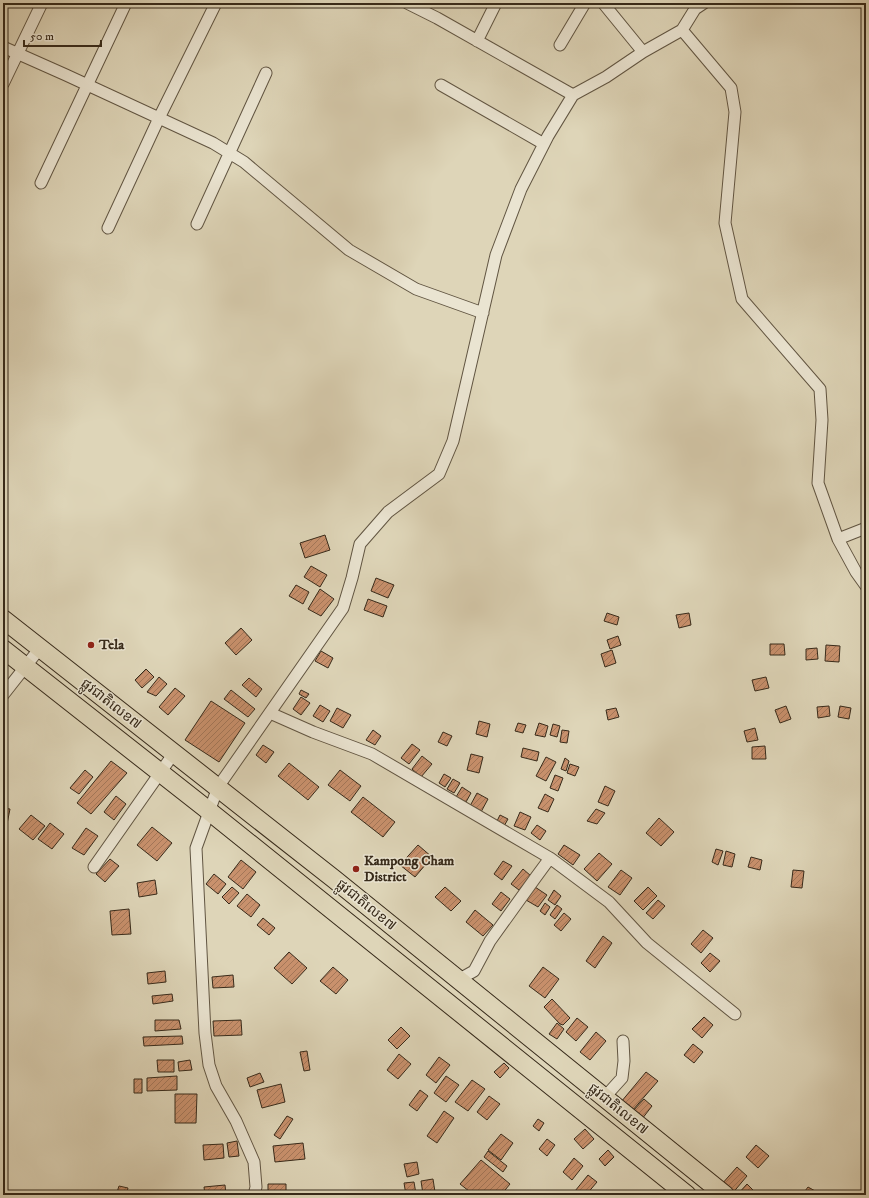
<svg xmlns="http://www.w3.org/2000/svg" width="869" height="1198" font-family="'IM FELL DW Pica','Noto Sans Khmer',serif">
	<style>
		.building { fill: url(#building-hatch); stroke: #372a1a }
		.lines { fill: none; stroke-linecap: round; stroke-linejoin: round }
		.minor-casing { stroke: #615542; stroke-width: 13 }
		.trunk-casing { stroke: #372a1a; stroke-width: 20 }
		.minor { stroke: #eae4d1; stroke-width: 11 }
		.trunk { stroke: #ded5b8; stroke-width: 18 }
		.poi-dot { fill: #8f2418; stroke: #eae4d1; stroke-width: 1.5 }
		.labels { text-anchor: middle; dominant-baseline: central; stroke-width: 3; stroke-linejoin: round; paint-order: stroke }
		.poi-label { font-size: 14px; font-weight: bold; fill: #372a1a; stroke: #eae4d1; text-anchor: start }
		.street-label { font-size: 14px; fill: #372a1a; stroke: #eae4d1 }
	</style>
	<defs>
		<pattern id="building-hatch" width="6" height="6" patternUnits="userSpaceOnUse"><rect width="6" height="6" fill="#c9916d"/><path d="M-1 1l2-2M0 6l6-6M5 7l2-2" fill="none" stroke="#a47759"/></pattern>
	</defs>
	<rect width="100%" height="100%" fill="#ded5b8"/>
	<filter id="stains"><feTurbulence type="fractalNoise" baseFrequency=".005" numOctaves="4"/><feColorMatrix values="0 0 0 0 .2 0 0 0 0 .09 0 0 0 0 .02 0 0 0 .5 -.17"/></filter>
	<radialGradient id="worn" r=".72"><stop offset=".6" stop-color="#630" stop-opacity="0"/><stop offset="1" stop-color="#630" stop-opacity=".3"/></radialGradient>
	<path class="building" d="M325,535L330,550L305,558L300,543Z
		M311,566L327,575L320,587L304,577Z
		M376,578L394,585L388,598L371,591Z
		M296,585L309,592L303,604L289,596Z
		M320,589L334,599L321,616L308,609Z
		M368,599L387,606L383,617L364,610Z
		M607,613L619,617L617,625L604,621Z
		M689,613L691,625L679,628L676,615Z
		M241,628L252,640L236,655L225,643Z
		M618,636L621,645L610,649L607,640Z
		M770,644H784L785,655H770Z
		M826,645L840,646L839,662L825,661Z
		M817,648L818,659L806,660V649Z
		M612,650L616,663L605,667L601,654Z
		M321,651L333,658L328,668L315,661Z
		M146,669L154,677L142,688L135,680Z
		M159,677L167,684L156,696L147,692Z
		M766,677L769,688L755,691L752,680Z
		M249,678L262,689L256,697L242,685Z
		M175,688L185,696L168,715L159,707Z
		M231,690L255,709L248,717L224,699Z
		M301,690L309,694L306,698L299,694Z
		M301,697L310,703L301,715L293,709Z
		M211,701L245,723L219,762L185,740Z
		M320,705L330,711L323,722L313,716Z
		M786,706L791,719L780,723L775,710Z
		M829,706L830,716L818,718L817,707Z
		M840,706L851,708L849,719L838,717Z
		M337,708L351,715L343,728L330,721Z
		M616,708L619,717L608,720L606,710Z
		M479,721L490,724L487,737L476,734Z
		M518,723L526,725L523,733L515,731Z
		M539,723L548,726L545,737L535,735Z
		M553,724L560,726L557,737L550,735Z
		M755,728L758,740L747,742L744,731Z
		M373,730L381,736L375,745L366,740Z
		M562,730L569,731L567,743L560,742Z
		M443,732L452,736L447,746L438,742Z
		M412,744L420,750L409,764L401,758Z
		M263,745L274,752L266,763L256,755Z
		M765,746L766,759H752V747Z
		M523,748L539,752L537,761L521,757Z
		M471,754L483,757L479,773L467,770Z
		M422,756L432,764L421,777L412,769Z
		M546,757L556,762L546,781L536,776Z
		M565,758L569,761L566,771L561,769Z
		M111,761L127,773L91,814L77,803Z
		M289,763L319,787L308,800L278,776Z
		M570,764L579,767L575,776L567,773Z
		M85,770L93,777L79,794L70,788Z
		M340,770L361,786L350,801L328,785Z
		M444,774L451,778L445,787L439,783Z
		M555,775L563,778L558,791L550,788Z
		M453,779L460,783L454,793L447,789Z
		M605,786L615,791L608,806L598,802Z
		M462,787L471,793L466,802L456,797Z
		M477,793L488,799L481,812L470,806Z
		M545,794L554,799L548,812L538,808Z
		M116,796L126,804L114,820L104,812Z
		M363,797L395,822L383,837L351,812Z
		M3,808L10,809L7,824L3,823Z
		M596,809L605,813L597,824L587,821Z
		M520,812L531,817L525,830L514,826Z
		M31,815L45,826L33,840L19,829Z
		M500,815L508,819L503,828L496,823Z
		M659,818L674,832L661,846L646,833Z
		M50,823L64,834L52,849L38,839Z
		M537,825L546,831L540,840L531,833Z
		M152,827L172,843L157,861L137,845Z
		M86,828L98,836L84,855L72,848Z
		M418,845L432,857L415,877L400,865Z
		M564,845L580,855L573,865L558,854Z
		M716,849L723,851L718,865L712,862Z
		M726,851L735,854L732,867L723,865Z
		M599,853L612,864L597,881L584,869Z
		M751,857L762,860L760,870L748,867Z
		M110,859L119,866L105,882L96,874Z
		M241,860L256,872L243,889L228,877Z
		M503,861L512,866L502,880L494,874Z
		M523,869L531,876L519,890L511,884Z
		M621,870L632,878L620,895L608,887Z
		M793,870L804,871L802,888L791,887Z
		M214,874L226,884L218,894L206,884Z
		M155,880L157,894L139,897L137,883Z
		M232,887L239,893L229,904L222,897Z
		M445,887L461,901L451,911L435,897Z
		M535,887L547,895L538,907L526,900Z
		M648,887L657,896L643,910L634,901Z
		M554,890L561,896L555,905L548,900Z
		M501,892L510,899L501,911L492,904Z
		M247,894L260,905L251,917L237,906Z
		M658,900L665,906L653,919L646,913Z
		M545,903L550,907L545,915L540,911Z
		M557,905L562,909L555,919L550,915Z
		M129,909L131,934L112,935L110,911Z
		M475,910L493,925L483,936L466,922Z
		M564,913L571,919L561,931L554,925Z
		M263,918L275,928L269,935L257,925Z
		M703,930L713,938L701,953L691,944Z
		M603,936L612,943L595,968L586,961Z
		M289,952L307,968L292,984L274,968Z
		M710,953L720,961L710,972L701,963Z
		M333,967L348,980L336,994L320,981Z
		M543,967L559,979L545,998L529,986Z
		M165,971L166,982L148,984L147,973Z
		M233,975L234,987L213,988L212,977Z
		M172,994L173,1001L153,1004L152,996Z
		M552,999L570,1018L563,1025L560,1024L544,1007Z
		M704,1017L713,1025L702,1038L692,1029Z
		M577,1018L588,1027L576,1041L566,1032Z
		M155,1020H179L181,1029L155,1031Z
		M241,1020L242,1035L214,1036L213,1021Z
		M557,1023L564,1029L557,1039L549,1034Z
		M401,1027L410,1036L397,1049L388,1040Z
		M596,1032L606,1041L590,1060L580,1052Z
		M182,1036L183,1044L144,1046L143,1037Z
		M693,1044L703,1052L694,1063L684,1055Z
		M307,1051L310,1070L304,1071L300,1052Z
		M399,1054L411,1064L398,1079L387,1070Z
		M439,1057L450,1065L436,1083L426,1075Z
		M157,1060H174V1072H158Z
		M190,1060L192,1070L179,1071L178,1062Z
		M504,1063L509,1068L500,1078L494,1072Z
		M646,1072L658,1081L632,1111L621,1102Z
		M260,1073L264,1082L250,1087L247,1078Z
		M177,1076V1090L147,1091V1078Z
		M446,1076L459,1085L446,1102L434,1093Z
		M134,1079H142V1093H134Z
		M472,1080L485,1089L468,1111L455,1102Z
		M281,1084L285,1102L262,1108L257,1090Z
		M420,1090L428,1096L417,1111L409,1105Z
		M175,1094H197L196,1123H175Z
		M489,1096L500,1104L487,1120L477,1112Z
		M644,1099L652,1106L642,1119L633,1111Z
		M444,1111L454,1118L437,1143L427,1136Z
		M287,1116L293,1119L280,1139L274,1135Z
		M538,1119L544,1123L539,1131L533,1126Z
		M585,1129L594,1139L583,1149L574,1139Z
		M501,1134L513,1143L501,1160L488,1150Z
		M547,1139L555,1145L547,1156L539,1149Z
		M237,1141L239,1156L229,1157L227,1143Z
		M303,1143L305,1159L275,1162L273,1146Z
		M223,1144L224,1158L204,1160L203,1145Z
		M756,1145L769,1156L758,1168L746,1157Z
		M608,1150L614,1157L605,1166L599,1159Z
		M488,1151L507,1166L503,1172L484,1157Z
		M574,1158L583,1166L572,1180L563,1172Z
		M481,1160L510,1184L501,1195H474L460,1184Z
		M417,1162L419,1174L407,1177L404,1164Z
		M737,1167L747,1176L731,1195L721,1185Z
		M588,1175L597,1182L586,1195H580L575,1191Z
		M433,1179L435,1192L423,1194L421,1181Z
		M414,1182L416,1194L406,1195L404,1183Z
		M268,1184H286V1195H268Z
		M747,1184L753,1190L749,1195H737Z
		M225,1185L226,1195H205L204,1187Z
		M119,1186L128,1188L126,1195H116Z
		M808,1187L817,1192L815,1195H802Z"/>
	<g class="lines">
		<g class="minor-casing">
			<path id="minor" d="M407,3L437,18L573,95
				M603,3L643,52
				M682,30L731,88L735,112L725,223L742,299L820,389L822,420L818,483L838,539L856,572L866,586
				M477,41L496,3
				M560,45L585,3
				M3,47L66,75L213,143L244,162L349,250L416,289L483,313
				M3,84L42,3
				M441,85L544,144
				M41,183L126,3
				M197,224L266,73
				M108,228L159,118L216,3
				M838,539L866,528
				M3,695L40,648
				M270,713L313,732L372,754L550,858L609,902L647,943L735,1014
				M94,867L174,753
				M458,980L474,971L490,941L536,877L550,858
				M604,1098L622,1078L624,1061L623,1041
				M254,1195L256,1187L254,1162L236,1121L216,1086L209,1065L205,1033L196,848L218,787L343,608L352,578L360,544L388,512L439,474L453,441L496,255L521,189L548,136L573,95L606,77L643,52L682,30L695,9L704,3"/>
		</g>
		<g class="trunk-casing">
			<path id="trunk" d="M3,619L334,879L725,1195
				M3,649L204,807L687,1195"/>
		</g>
		<use href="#minor" class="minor"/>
		<use href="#trunk" class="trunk"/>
	</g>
	<g class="poi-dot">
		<circle cx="91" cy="645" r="4"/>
		<circle cx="356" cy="869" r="4"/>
	</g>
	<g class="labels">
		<g class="poi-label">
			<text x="99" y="645">Tela</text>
			<text x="364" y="861">Kampong Cham<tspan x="364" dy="16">District</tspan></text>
		</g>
		<g class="street-label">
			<text transform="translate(111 704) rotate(38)">ផ្លូវជាតិលេខ៧</text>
			<text transform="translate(366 905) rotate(39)">ផ្លូវជាតិលេខ៧</text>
			<text transform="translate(618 1109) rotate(39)">ផ្លូវជាតិលេខ៧</text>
		</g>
	</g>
	<rect width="869" height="1198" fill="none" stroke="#ded5b8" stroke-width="16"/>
	<rect x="4" y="4" width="861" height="1190" fill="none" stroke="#372a1a" stroke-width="2"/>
	<rect x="8" y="8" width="853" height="1182" fill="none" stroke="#372a1a"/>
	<path d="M24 40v6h77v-6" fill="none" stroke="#372a1a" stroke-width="2"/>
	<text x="30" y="40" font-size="12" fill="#372a1a" stroke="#eae4d1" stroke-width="3" paint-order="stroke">50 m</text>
	<rect width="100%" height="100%" filter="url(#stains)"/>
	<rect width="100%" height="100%" fill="url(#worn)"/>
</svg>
